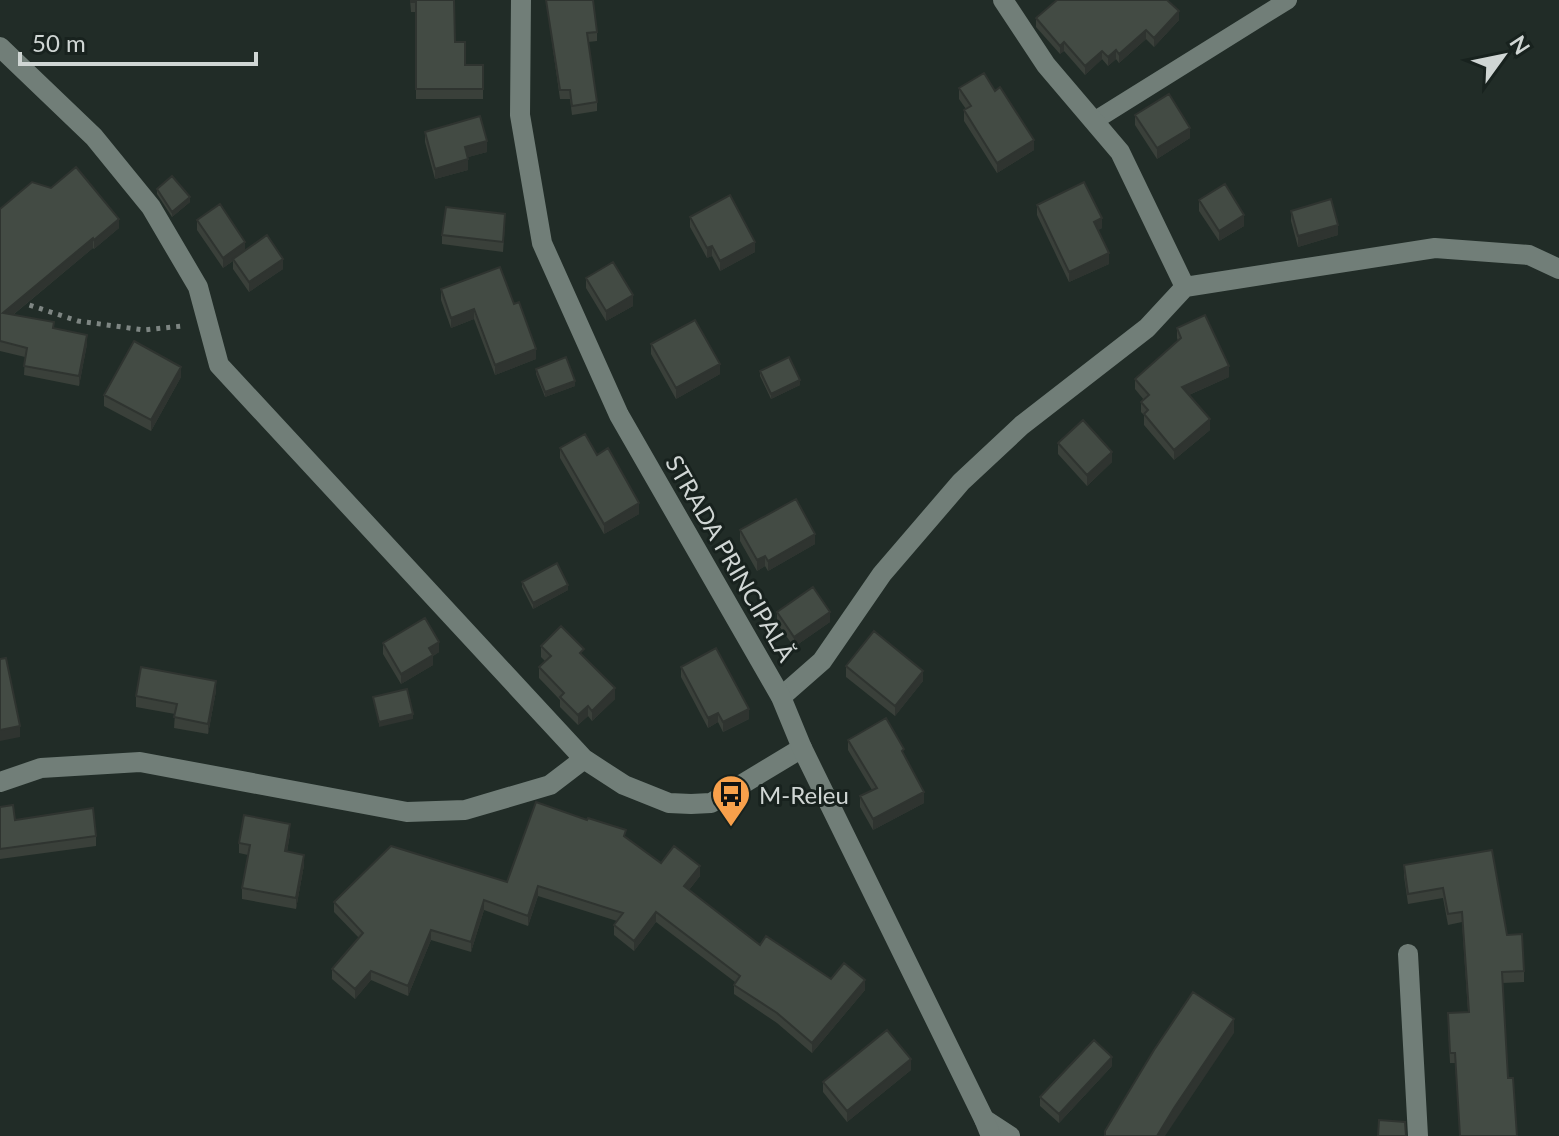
<svg xmlns="http://www.w3.org/2000/svg" width="1559" height="1136" font-family="Lato,sans-serif">
	<style>
		.lines { fill: none; stroke-linecap: round; stroke-linejoin: round }
		.path { stroke: #7e8683; stroke-width: 5; stroke-dasharray: 4 6; stroke-linecap: butt }
		.service { stroke: #717e78; stroke-width: 18 }
		.minor { stroke: #717e78; stroke-width: 20 }
		.tertiary { stroke: #717e78; stroke-width: 20 }
		.wall { fill: #3a403a }
		.shaded-wall { fill: #2f3430 }
		.building { fill: #434b44; stroke: #2f3430; stroke-width: 2 }
		.labels { text-anchor: middle; dominant-baseline: central; stroke-width: 6; stroke-linejoin: round; paint-order: stroke }
		.street-label { font-size: 24px; fill: #d0d6d4; stroke: #18221e }
		.poi-label { font-size: 24px; fill: #d0d6d4; stroke: #18221e; text-anchor: start }
	</style>
	<rect width="100%" height="100%" fill="#212c27"/>
	<g class="lines">
		<path class="path" d="M20,302L78,321L144,330L182,326"/>
		<path class="service" d="M1094,121L1288,0"/>
		<path class="minor" d="M1003,0L1046,65L1120,152L1185,287
			M0,47L94,137L151,207L198,287L219,365L584,759L624,785L669,803L691,804L711,803L802,748
			M781,697L822,661L882,574L961,482L1022,425L1147,328L1185,287L1435,248L1529,255L1559,269
			M0,782L41,768L140,762L407,812L465,810L550,785L584,759
			M1408,954L1418,1136
			M984,1119L1010,1136"/>
		<path class="tertiary" d="M521,0L520,115L542,243L619,415L781,697L802,748L984,1119L991,1136"/>
	</g>
	<path class="wall" d="M410,0H454L455,42L465,65H483V99H416V12H411Z
		M546,0L597,32V41L588,42L597,102V111L572,115L570,99H560Z
		M1036,18L1179,20L1154,47L1146,39L1119,63L1116,59L1108,66L1102,59L1085,75L1064,51L1060,54L1036,27Z
		M959,88L1034,150L997,173L964,121V110L966,109L959,99Z
		M1135,115L1190,138L1157,159L1135,125Z
		M425,132L487,152L468,157V170L435,179L425,142Z
		M157,189L190,202L172,217L157,194Z
		M1199,200L1244,226L1219,241L1199,211Z
		M1037,205L1102,228L1098,230L1109,264L1069,282L1037,215Z
		M0,209L119,228L94,249L93,248L13,315L54,329L87,344L79,386L24,375L25,357L0,351Z
		M1291,211L1338,235L1298,247L1291,221Z
		M690,217L755,252L720,271L712,256L707,258L690,227Z
		M197,220L245,250L283,269L249,292L233,269V261L223,268L197,230Z
		M505,224L503,252L442,244V235Z
		M500,267L536,359L495,375L474,319L451,328L441,300V289Z
		M586,278L633,306L606,321L586,288Z
		M1177,328L1229,377L1189,395L1210,430L1174,460L1144,425V415L1141,412V402L1144,400L1135,389V379L1178,341L1177,338Z
		M651,344L720,374L676,399L651,354Z
		M536,369L575,386L545,397L536,374Z
		M760,371L800,385L771,399L760,376Z
		M181,377L151,431L104,406V395Z
		M1058,443L1112,462L1087,486L1058,454Z
		M560,448L597,455L639,514L604,534L560,458Z
		M740,530L815,544L768,571L765,566L757,571L740,541Z
		M522,582L568,590L533,609L522,587Z
		M777,612L830,622L794,647L777,623Z
		M383,643L439,652L433,656V665L401,684L383,654Z
		M541,646L584,658L615,699L592,721L588,716L578,725L560,707V700L539,678V667L545,661L541,657Z
		M846,666L923,681L895,716L846,677Z
		M681,667L749,719L723,732L718,722L708,728L681,677Z
		M216,691L208,734L174,728L175,714L136,707V696Z
		M848,740L904,755L924,803L873,830L860,807V796L872,790L848,750Z
		M0,807L15,820L96,836V846L0,859Z
		M290,834L287,852L304,865L296,909L242,899V888L248,855L239,853V843Z
		M626,837L661,863L700,876L689,890L760,945L831,979L865,990L812,1053L777,1023L734,994V985L735,982L656,922L634,951L614,935V925L617,921L538,896L528,926L484,910L471,952L431,940L408,996L371,980L355,999L332,979V969L359,938L334,912V902L507,882Z
		M1492,850L1507,935L1524,971V982L1502,983L1508,1078L1517,1136H1460L1455,1063H1450L1448,1024L1468,1012L1462,922L1448,925L1443,898L1408,904L1404,876V865Z
		M1112,1066L1059,1123L1040,1106V1097Z
		M911,1070L847,1122L823,1092V1082Z"/>
	<path class="shaded-wall" d="M1179,11V20L1154,47V38Z
		M1146,30V39L1119,63V54Z
		M1064,42V51L1060,54V46Z
		M1116,50V59L1108,66V57Z
		M1102,51V59L1085,75V66Z
		M1190,128V138L1157,159V148Z
		M1034,140V150L997,173V163Z
		M487,141V152L465,158V147Z
		M468,159V170L435,179V169Z
		M190,197V202L172,217V212Z
		M1244,215V226L1219,241V231Z
		M1102,218V228L1094,232V222Z
		M119,219V228L94,249V240Z
		M1338,225V235L1298,247V236Z
		M93,238V248L3,323V313Z
		M245,242V252L223,268V258Z
		M755,242V252L720,271V261Z
		M712,246V256L707,258V248Z
		M1109,253V264L1069,282V272Z
		M283,259V269L249,292V282Z
		M633,295V306L606,321V311Z
		M474,309V319L451,328V318Z
		M87,335V344L79,386V376Z
		M536,349V359L495,375V365Z
		M720,364V374L676,399V388Z
		M1229,366V377L1182,398V387Z
		M181,367V377L151,431V420Z
		M800,380V385L771,399V394Z
		M575,381V386L545,397V392Z
		M1210,419V430L1174,460V450Z
		M1112,452V462L1087,486V475Z
		M639,503V514L604,534V524Z
		M815,534V544L768,571V561Z
		M765,556V566L757,571V560Z
		M568,585V590L533,609V603Z
		M830,612V622L794,647V637Z
		M439,642V652L433,656V665L401,684V674L429,648Z
		M923,671V681L895,716V706Z
		M216,681V691L208,734V724Z
		M615,688V699L592,721V711Z
		M588,706V716L578,725V715Z
		M749,709V719L723,732V722Z
		M718,713V722L708,728V718Z
		M413,714V719L379,727V722Z
		M20,726V737L0,741V730Z
		M924,792V803L873,830V819Z
		M290,824V834L285,862V851Z
		M304,855V865L296,909V898Z
		M700,866V876L684,896V886Z
		M538,886V896L528,926V916Z
		M484,900V910L471,952V942Z
		M656,912V922L634,951V941Z
		M431,930V940L408,996V986Z
		M371,971V980L355,999V989Z
		M865,980V990L812,1053V1043Z
		M1234,1019V1033L1165,1136H1157L1174,1108Z
		M1112,1057V1066L1059,1123V1114Z
		M911,1059V1070L847,1122V1111Z"/>
	<path class="building" d="M411,0H454L455,42H465V65H483V89H416V2H411Z
		M546,0H593L597,32L587,33L597,102L572,106L570,90H560Z
		M1057,0H1167L1179,11L1154,38L1146,30L1119,54L1116,50L1108,57L1102,51L1085,66L1064,42L1060,46L1036,18Z
		M984,73L995,91L1000,87L1034,140L997,163L964,110L971,106L959,88Z
		M1169,94L1190,128L1157,148L1135,115Z
		M480,116L487,141L465,147L468,159L435,169L425,132Z
		M76,167L119,219L94,240L93,238L3,313L54,322L53,328L87,335L79,376L24,366L27,348L0,341V209L32,182L51,188Z
		M172,176L190,197L172,212L157,189Z
		M1084,182L1102,218L1094,222L1109,253L1069,272L1037,205Z
		M1225,184L1244,215L1219,231L1199,200Z
		M730,195L755,242L720,261L712,246L707,248L690,217Z
		M1331,199L1338,225L1298,236L1291,211Z
		M220,204L245,242L223,258L197,220Z
		M446,207L505,214L503,242L442,235Z
		M267,235L283,259L249,282L233,259Z
		M613,262L633,295L606,311L586,278Z
		M500,267L514,304L519,302L536,349L495,365L474,309L451,318L441,289Z
		M1205,315L1229,366L1182,387L1210,419L1174,450L1144,414L1148,410L1141,402L1149,395L1135,379L1181,338L1177,328Z
		M695,320L720,364L676,388L651,344Z
		M134,341L181,367L151,420L104,395Z
		M566,357L575,381L545,392L536,369Z
		M789,357L800,380L771,394L760,371Z
		M1083,420L1112,452L1087,475L1058,443Z
		M585,434L597,455L608,448L639,503L604,524L560,448Z
		M796,499L815,534L768,561L765,556L757,560L740,530Z
		M557,563L568,585L533,603L522,582Z
		M813,587L830,612L794,637L777,612Z
		M425,618L439,642L429,648L433,655L401,674L383,643Z
		M561,626L584,649L580,653L615,688L592,711L588,706L578,715L560,697L564,693L539,667L551,656L541,646Z
		M874,631L923,671L895,706L846,666Z
		M716,648L749,709L723,722L718,713L708,718L681,667Z
		M6,658L20,726L0,730V659Z
		M141,667L216,681L208,724L174,717L177,704L136,696Z
		M407,689L413,714L379,722L373,697Z
		M886,718L904,749L902,751L924,792L873,819L860,796L877,788L848,740Z
		M536,802L587,820L588,818L626,830L624,836L661,863L674,846L700,866L684,886L760,945L766,936L831,979L844,963L865,980L812,1043L777,1013L734,985L740,976L656,912L634,941L614,925L623,913L538,886L528,916L484,900L471,942L431,930L408,986L371,971L355,989L332,969L363,933L334,902L391,846L507,882Z
		M13,805L15,820L93,808L96,836L0,849V807Z
		M244,815L290,824L285,851L304,855L296,898L242,888L250,845L239,843Z
		M1492,850L1507,935L1522,934L1524,971L1502,972L1508,1078H1513L1517,1136H1460L1455,1053H1450L1448,1013L1469,1012L1462,912L1448,914L1443,888L1408,894L1404,865Z
		M1193,992L1234,1019L1174,1108L1157,1136H1105V1131L1154,1050Z
		M887,1030L911,1059L847,1111L823,1082Z
		M1094,1040L1112,1057L1059,1114L1040,1097Z
		M1379,1120L1405,1122L1406,1136H1378Z"/>
	<defs>
		<g id="bus-pin" transform="scale(2)"><path d="M0 17L-7.5 6A9.5 9.5 0 1 1 7.5 6Z" fill="#f8a04b" stroke="#18221e"/><path d="M-5-6H5V4H4V6H2V4H-2V6H-4V4H-5ZM-3.5-4V0h7V-4ZM-3.5 1.2v1.5H-2V1.2ZM2 1.2v1.5H3.5V1.2Z" fill="#111"/></g>
	</defs>
	<g fill-rule="evenodd">
		<use href="#bus-pin" x="731" y="794"/>
	</g>
	<g class="labels">
		<g class="street-label">
			<text transform="translate(731 558) rotate(60)">STRADA PRINCIPALĂ</text>
		</g>
		<g class="poi-label">
			<text x="759" y="794">M-Releu</text>
		</g>
	</g>
	<g transform="translate(1503 56) rotate(57)" stroke="#18221e" stroke-width="6" paint-order="stroke">
	<path d="M0-6L14 30L0 20L-14 30Z" fill="#d0d6d4"/>
	<text y="-12" font-size="22" font-weight="bold" text-anchor="middle" fill="#d0d6d4">N</text>
	</g>
	<path d="M20 52v12h236v-12" fill="none" stroke="#d0d6d4" stroke-width="4"/>
	<text x="32" y="52" font-size="24" fill="#d0d6d4" stroke="#18221e" stroke-width="6" paint-order="stroke">50 m</text>
</svg>
